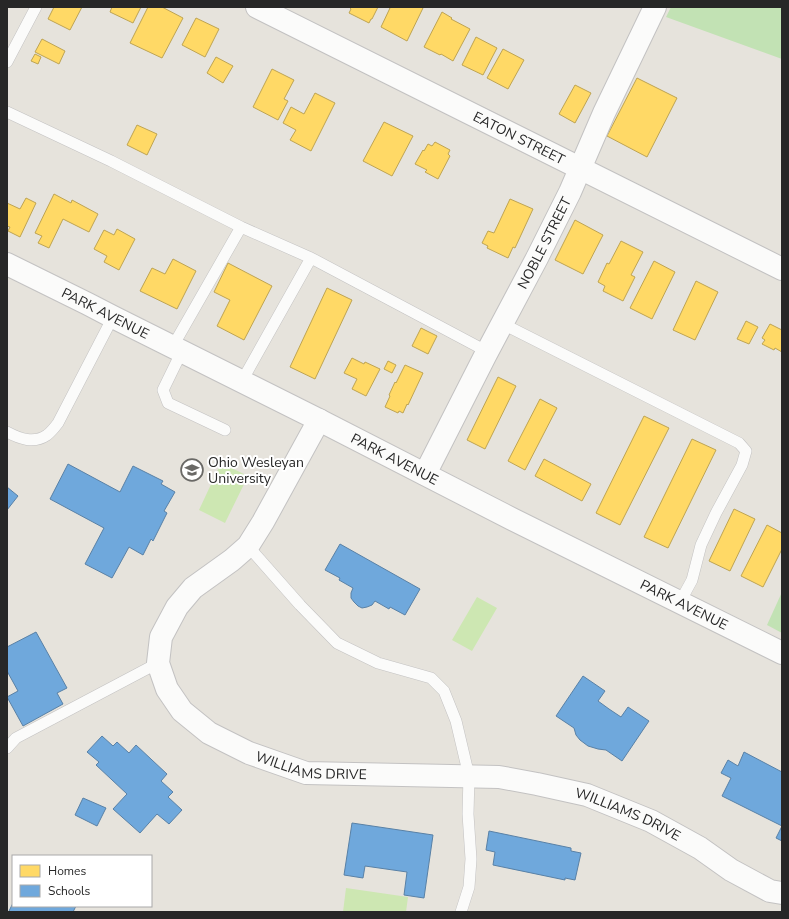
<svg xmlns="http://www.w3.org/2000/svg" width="789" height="919" font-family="'Nunito Sans',sans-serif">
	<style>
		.green { fill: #c2e2b4 }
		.pitch { fill: #cde7b2 }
		.homes { fill: #ffd966; stroke: #bea453 }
		.schools { fill: #6fa8dc; stroke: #5981a6 }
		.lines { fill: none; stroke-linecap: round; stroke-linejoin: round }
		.service-casing { stroke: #c3c2c2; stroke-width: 12 }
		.minor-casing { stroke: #c3c2c2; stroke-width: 24 }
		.service { stroke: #fbfbfa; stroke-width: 11 }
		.minor { stroke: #fbfbfa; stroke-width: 22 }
		.labels { text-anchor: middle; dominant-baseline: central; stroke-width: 4; stroke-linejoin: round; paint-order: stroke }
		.street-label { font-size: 14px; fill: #272727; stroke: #fff }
		.poi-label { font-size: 14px; fill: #272727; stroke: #fff; text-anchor: start }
	</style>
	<rect width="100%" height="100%" fill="#e6e3dc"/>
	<path class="green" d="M671,7H782V59L666,17Z
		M782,592V633L767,625Z"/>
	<path class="pitch" d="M221,463L248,476L225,523L199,510Z
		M477,597L497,608L472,651L452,640Z
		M346,888L408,897L406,912H343Z"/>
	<path class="homes" d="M54,7H82L70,30L48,19Z
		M112,7H141L133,23L110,12Z
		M148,7H162L183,18L162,58L130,43Z
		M351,7H378L372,19H371L369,23L349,13L351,9L350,8Z
		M389,7H420L423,8L407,41L381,27L390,8H389Z
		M442,12L452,18L451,19L470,29L453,61L441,54L440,55L424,47Z
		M196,18L219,29L205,57L182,45Z
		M476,37L497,48L483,75L462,65Z
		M42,39L65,51L59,64L35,52Z
		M503,49L524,60L508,89L487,78Z
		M35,54L41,57L38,64L31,61Z
		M216,57L233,66L223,83L207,73Z
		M272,69L294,80L284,99L288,101L278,120L253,107Z
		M637,78L677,98L647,157L607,136Z
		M575,85L591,93L575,123L559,114Z
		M315,93L335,103L311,151L290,140L296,130L283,123L291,107L304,114Z
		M384,122L413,136L392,176L363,161Z
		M137,125L157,134L147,155L127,145Z
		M435,142L450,150L448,154L450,156L438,179L425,172L427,170L415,164L423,150L424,151L428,144L432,146Z
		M54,194L71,203L72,200L98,214L89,232L63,219L49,248L38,243L42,236L35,233Z
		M26,198L36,203L20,237L8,231L10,227L7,226V203L20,209Z
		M510,199L533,209L515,248L513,247L508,258L487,248L488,246L482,243L488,231L494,233Z
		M575,220L603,235L583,274L555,260Z
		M117,229L135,239L119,270L104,262L107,256L94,249L104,230L114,235Z
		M621,241L643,252L631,275L635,277L623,301L603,291L605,286L598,282L607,263L609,264Z
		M173,259L196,271L177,309L140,291L152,268L165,274Z
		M654,261L675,272L652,319L630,308Z
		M228,263L272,286L244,340L217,326L230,300L214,292Z
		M696,281L718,292L695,340L673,330Z
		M327,288L352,300L315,379L290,367Z
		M746,321L758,327L749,344L737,339Z
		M770,324L782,330V352L775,348L774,350L762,344L765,340L762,338Z
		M421,328L437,336L428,354L412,346Z
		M352,358L364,364L365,362L380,369L366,396L352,389L357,379L344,373Z
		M388,361L396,365L392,373L384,369Z
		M405,365L423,373L408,405L407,404L403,413L399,411L398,413L385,407L390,396L389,395L395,382L396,383Z
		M498,377L516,386L485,449L467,440Z
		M540,399L557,408L525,470L508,461Z
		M644,416L669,428L620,525L596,513Z
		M692,439L716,450L668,548L644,537Z
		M544,459L591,484L582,501L535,476Z
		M734,509L755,519L730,571L709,561Z
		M767,525L782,533V549L763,587L741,576Z"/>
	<path class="schools" d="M68,464L120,492L133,466L163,481L161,484L175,492L164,511L167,513L153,541L151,539L143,555L129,547L112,578L85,564L104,528L50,499Z
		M7,487L18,496L7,510Z
		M340,544L420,589L405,615L390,607L389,609L375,601L372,605L367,607L362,608L358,606L354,602L351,598V593L353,588L339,580L340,578L325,570Z
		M36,632L67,688L57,693L63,704L23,726L7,697L18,691L7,671V647Z
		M583,676L605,691L598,701L609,709L621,717L628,707L649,721L622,761L606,750L598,749L588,746L580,740L576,735L574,728L556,716Z
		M102,736L113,746L117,742L129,753L136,745L167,774L161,781L173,792L168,797L182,810L169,824L157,814L140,833L113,809L127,794L96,765L99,762L87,752Z
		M744,752L782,772V841L776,838L782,826L722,796L731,778L721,773L728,760L738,766Z
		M83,798L106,808L97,826L75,815Z
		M352,823L433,835L424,898L404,895L407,872L365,866L363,878L344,875Z
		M489,831L571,848V851L581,853L575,880L565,878V880L493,865L495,852L486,850Z
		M13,903V906H76L73,912H11L9,911Z"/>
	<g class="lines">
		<g class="service-casing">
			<path id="service" d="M7,62L36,7
				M7,112L111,161L241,227
				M503,324L739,443L746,451L742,465L716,513L701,545L692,580L680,602
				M173,346L241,227L311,258L488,352
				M182,351L163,390L168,403L225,430
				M242,381L311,258
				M7,432C20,439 34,444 47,435C51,432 55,427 58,423L113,317
				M248,546L300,605L337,643L378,663L431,678L444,691L456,721L469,776L468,814L471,859L469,887L461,912
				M7,748L16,738L158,663"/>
		</g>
		<g class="minor-casing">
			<g id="minor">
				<path id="s1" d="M257,7L782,269"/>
				<path id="s2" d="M7,264L88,304L113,317L319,420L512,519L782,653"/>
				<path id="s3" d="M319,420L263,522L248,546L232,560L193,588L177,607L161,637L158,663L167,689L182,711L209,733L249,753L306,773L499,777L537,784L587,795L651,821L700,848L731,870L770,891L782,893"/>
				<path id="s4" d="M425,474L485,356L537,258L570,192L604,113L655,7"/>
			</g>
		</g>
		<use href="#service" class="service"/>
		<use href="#minor" class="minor"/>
	</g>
	<defs>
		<g id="university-ring" transform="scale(1.15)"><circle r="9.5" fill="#fff" stroke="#6a6966" stroke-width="1.5"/><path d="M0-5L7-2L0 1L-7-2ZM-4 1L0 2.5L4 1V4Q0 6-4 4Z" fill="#6a6966"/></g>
	</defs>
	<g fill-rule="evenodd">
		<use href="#university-ring" x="192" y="470"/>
	</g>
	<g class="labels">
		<g class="street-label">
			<text stroke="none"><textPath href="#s1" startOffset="293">EATON STREET</textPath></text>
			<text stroke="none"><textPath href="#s4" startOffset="260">NOBLE STREET</textPath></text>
			<text stroke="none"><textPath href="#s2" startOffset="110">PARK AVENUE</textPath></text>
			<text stroke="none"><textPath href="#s2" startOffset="434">PARK AVENUE</textPath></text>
			<text stroke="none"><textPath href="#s2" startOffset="758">PARK AVENUE</textPath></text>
			<text stroke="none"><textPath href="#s3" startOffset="497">WILLIAMS DRIVE</textPath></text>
			<text stroke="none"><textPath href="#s3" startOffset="821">WILLIAMS DRIVE</textPath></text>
		</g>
		<g class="poi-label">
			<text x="208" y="462">Ohio Wesleyan<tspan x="208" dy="16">University</tspan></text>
		</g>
	</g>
	<rect width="789" height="919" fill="none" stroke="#272727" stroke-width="16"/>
	<rect x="12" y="855" width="140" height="52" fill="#ffffff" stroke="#a9a9a9"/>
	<rect x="20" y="865" width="20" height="12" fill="#ffd966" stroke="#a9a9a9"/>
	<text x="48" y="875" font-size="12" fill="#272727">Homes</text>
	<rect x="20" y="885" width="20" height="12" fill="#6fa8dc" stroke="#a9a9a9"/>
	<text x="48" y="895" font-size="12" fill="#272727">Schools</text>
</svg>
